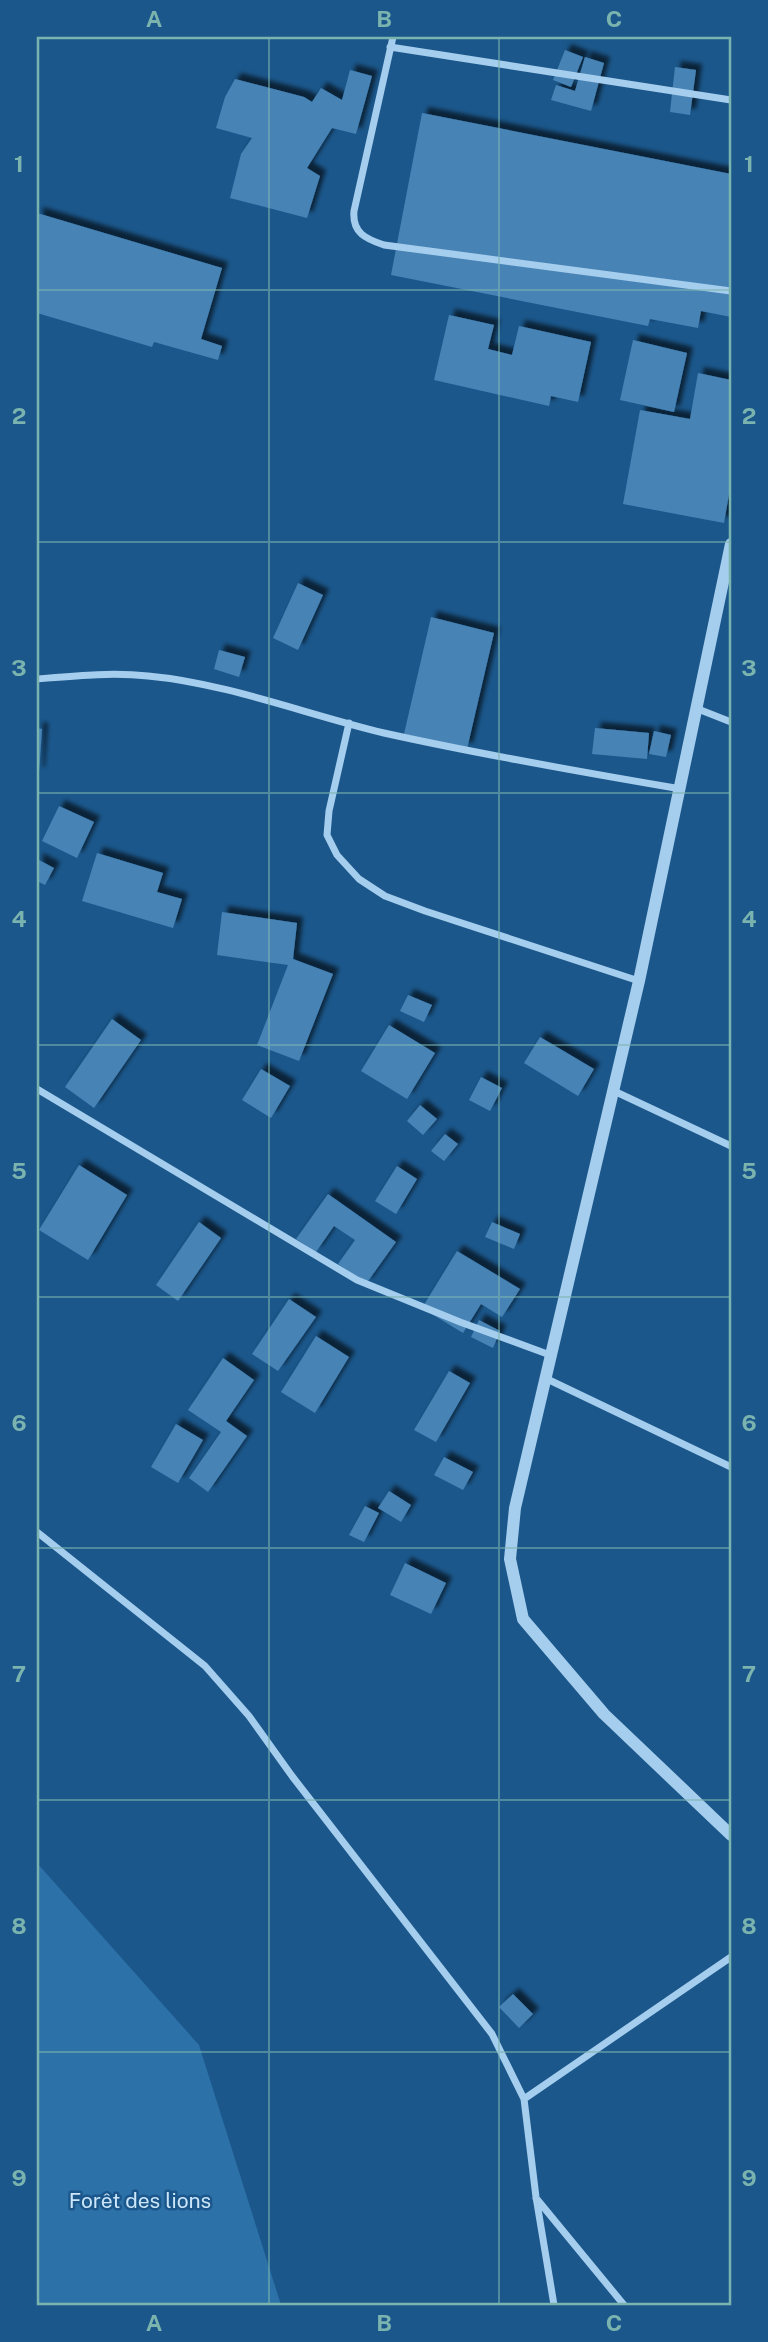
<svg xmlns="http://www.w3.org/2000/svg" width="768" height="2342" font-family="'Public Sans',sans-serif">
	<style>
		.green { fill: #2d71a9 }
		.building { fill: #4783b5; filter: url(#shadow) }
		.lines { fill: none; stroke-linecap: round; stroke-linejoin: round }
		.minor { stroke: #a5cded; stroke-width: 7 }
		.tertiary { stroke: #a5cded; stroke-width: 12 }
		.grid { fill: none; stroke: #7bb4af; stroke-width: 2; stroke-opacity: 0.55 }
		.labels { text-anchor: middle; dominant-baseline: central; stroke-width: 5; stroke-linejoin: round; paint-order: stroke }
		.park-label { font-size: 21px; fill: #cbe5f9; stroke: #1b578b }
		.neatline { fill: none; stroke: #7bb4af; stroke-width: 2.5 }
		.grid-label { font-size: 23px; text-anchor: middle; font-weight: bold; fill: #7bb4af }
	</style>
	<defs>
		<filter id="shadow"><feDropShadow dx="6" dy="-6" stdDeviation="2" flood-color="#0009"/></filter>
	</defs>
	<rect width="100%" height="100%" fill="#1b578b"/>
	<path class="green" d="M37,1863L199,2045L281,2305H37Z"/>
	<path class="building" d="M565,50L583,57L571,87L553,80Z
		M585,57L604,63L591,111L551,100L556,85L575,91Z
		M675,67L696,70L690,115L670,112Z
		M350,70L372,76L356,134L332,128L307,168L320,176L307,218L230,198L241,154L252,138L216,128L225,97L235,79L304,97L312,102L321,88L342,100Z
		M422,113L731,174V317L701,311L698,328L650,319L648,326L391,275Z
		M37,213L222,268L201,339L222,346L218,360L154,342L152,347L37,313Z
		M449,315L494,325L488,349L512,355L519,326L591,342L578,402L551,396L549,406L434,380Z
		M633,340L687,353L674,412L620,400Z
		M698,373L731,380V483L724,523L623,504L640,410L690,419Z
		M298,583L323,595L298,650L273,638Z
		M431,617L494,633L467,749L404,734Z
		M219,650L245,657L239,677L214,669Z
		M37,728L42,729L39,773H37Z
		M595,728L649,733L647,759L592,754Z
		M654,731L671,735L666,757L649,754Z
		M59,806L94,822L77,858L42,841Z
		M97,853L163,873L157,892L182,899L173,928L82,901Z
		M37,859L54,868L45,885L37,881Z
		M222,912L297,923L293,959L333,974L299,1061L257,1045L288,965L217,955Z
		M408,995L432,1005L424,1022L400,1011Z
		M112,1019L141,1040L94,1108L65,1087Z
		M389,1025L435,1053L407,1099L361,1071Z
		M540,1037L594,1069L578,1096L524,1063Z
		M261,1069L290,1086L271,1118L242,1100Z
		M481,1077L502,1088L490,1111L469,1100Z
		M420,1105L437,1119L423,1135L407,1121Z
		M445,1134L458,1144L444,1161L431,1151Z
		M79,1165L127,1195L88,1260L39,1230Z
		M397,1166L417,1179L396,1214L375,1201Z
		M328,1194L396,1242L366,1284L338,1264L355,1240L334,1226L316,1252L296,1239Z
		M199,1222L221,1238L178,1301L156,1285Z
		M492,1222L520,1234L514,1249L485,1237Z
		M457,1251L520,1289L502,1317L481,1304L463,1333L422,1308Z
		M289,1299L316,1317L278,1371L252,1354Z
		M479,1320L500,1331L493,1348L471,1337Z
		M316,1336L349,1357L315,1413L281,1392Z
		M223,1358L254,1380L226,1421L247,1436L208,1492L189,1478L221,1432L188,1410Z
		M449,1371L470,1383L436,1442L414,1430Z
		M176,1424L203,1440L178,1483L151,1467Z
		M444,1457L473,1472L463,1490L434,1475Z
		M389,1491L411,1505L401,1522L378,1508Z
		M365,1506L379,1513L364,1542L349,1535Z
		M405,1563L446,1583L431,1614L390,1595Z
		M513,1994L533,2014L519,2028L499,2007Z"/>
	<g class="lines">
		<path class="minor" d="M393,37L354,211C352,233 366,239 384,245L731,291
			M390,47L731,100
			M37,679C73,676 111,672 148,676C226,683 308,715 384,733C483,755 581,772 681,789
			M698,709L731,722
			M349,723L329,811L327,835L337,855L359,879L385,896L425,911L639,981
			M37,1089L357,1280L460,1322L550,1355
			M614,1091L731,1146
			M545,1378L731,1467
			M37,1532L205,1666L249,1716L292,1776L492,2034L524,2099L536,2197L554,2305
			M524,2099L731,1957
			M536,2198L624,2305"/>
		<path class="tertiary" d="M731,544L639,981L515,1508L510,1559L523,1619L604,1714L731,1835"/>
	</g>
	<path class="grid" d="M269,37V2305M499,37V2305M37,290H731M37,542H731M37,793H731M37,1045H731M37,1297H731M37,1548H731M37,1800H731M37,2052H731"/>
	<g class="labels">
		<g class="park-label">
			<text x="140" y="2200">Forêt des lions</text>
		</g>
	</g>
	<rect width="768" height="2342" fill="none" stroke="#1b578b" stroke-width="77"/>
	<rect x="38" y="38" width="692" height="2266" class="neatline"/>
	<g class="grid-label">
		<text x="154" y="27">A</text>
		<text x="384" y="27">B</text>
		<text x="614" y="27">C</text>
		<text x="19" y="172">1</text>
		<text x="749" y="172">1</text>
		<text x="19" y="424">2</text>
		<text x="749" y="424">2</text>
		<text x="19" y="676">3</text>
		<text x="749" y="676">3</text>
		<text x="19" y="927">4</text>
		<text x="749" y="927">4</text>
		<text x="19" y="1179">5</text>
		<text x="749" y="1179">5</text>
		<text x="19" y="1431">6</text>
		<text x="749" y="1431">6</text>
		<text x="19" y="1682">7</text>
		<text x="749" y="1682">7</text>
		<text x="19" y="1934">8</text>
		<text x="749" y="1934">8</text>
		<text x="19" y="2186">9</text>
		<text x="749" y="2186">9</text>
		<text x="154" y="2331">A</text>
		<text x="384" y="2331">B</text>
		<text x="614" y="2331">C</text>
	</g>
</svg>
